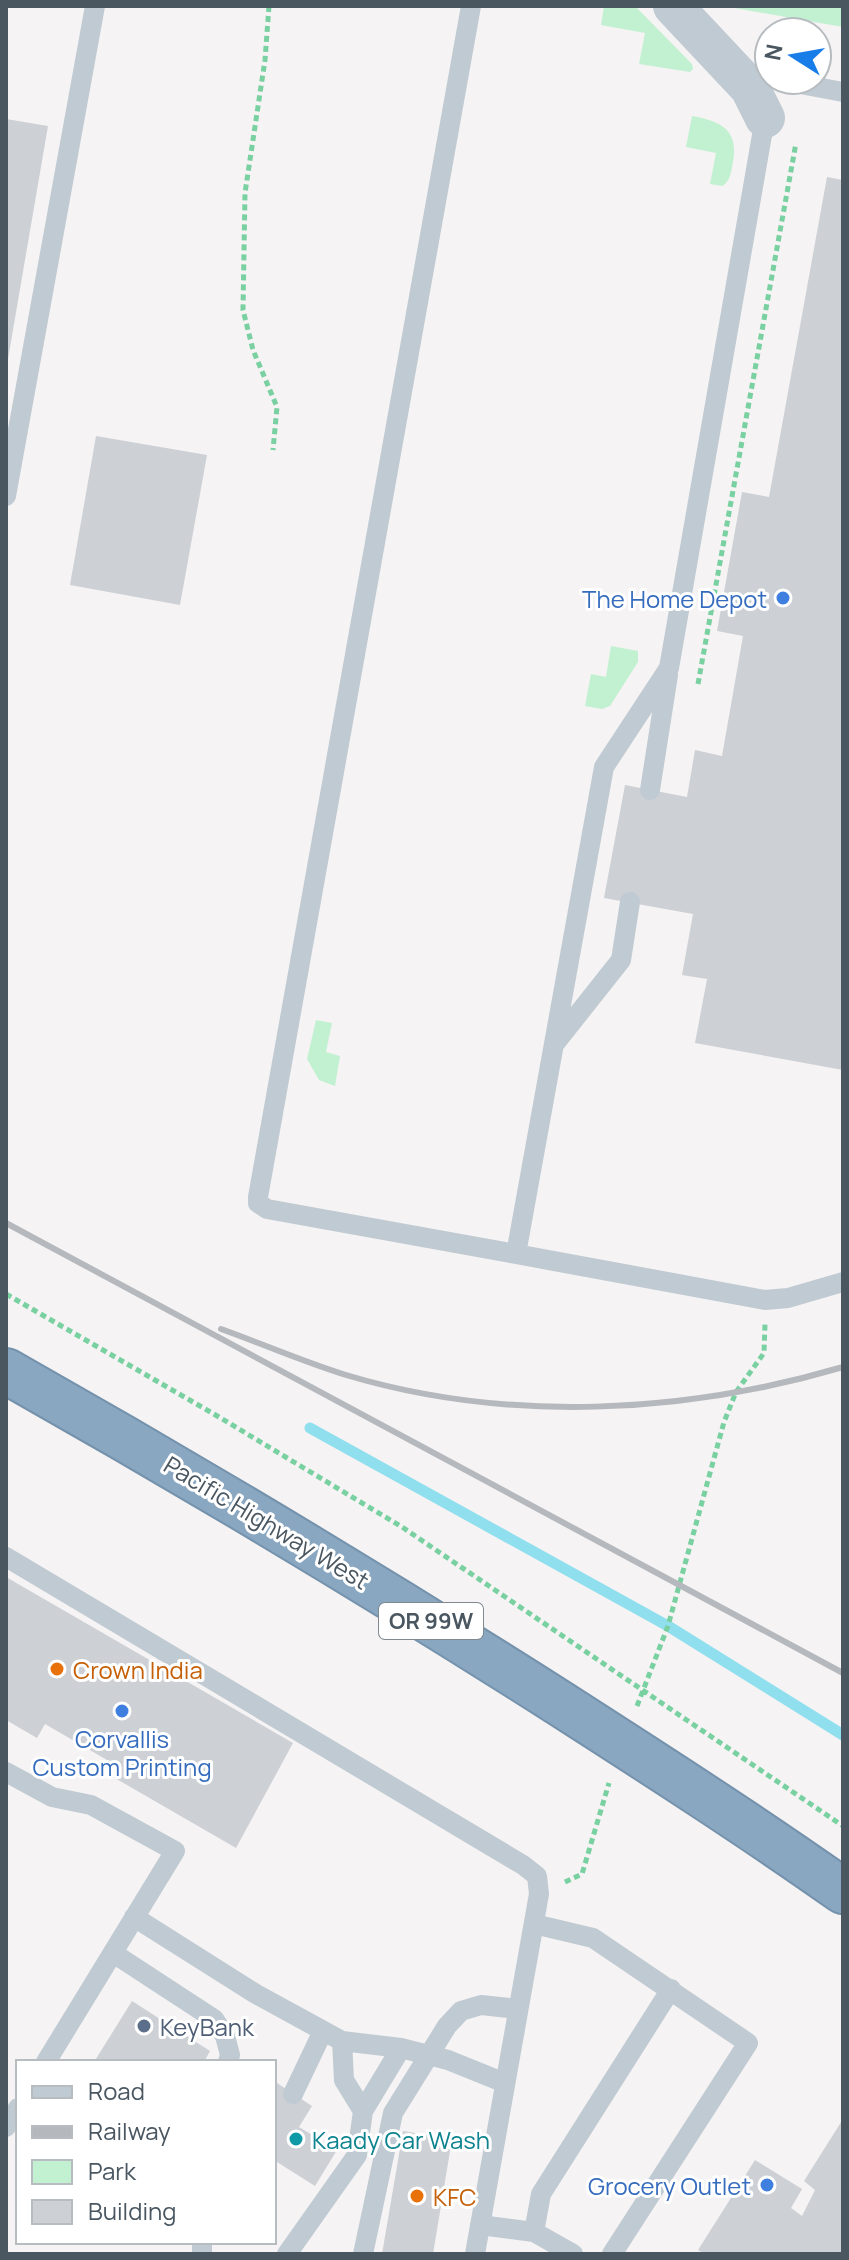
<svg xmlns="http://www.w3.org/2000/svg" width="849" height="2260" font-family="Manrope,sans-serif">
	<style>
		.green { fill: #c2f1d2 }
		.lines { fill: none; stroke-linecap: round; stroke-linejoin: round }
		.stream { stroke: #8fdfee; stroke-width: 11 }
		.building { fill: #cdd0d5 }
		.highway-casing { stroke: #7592ad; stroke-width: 48 }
		.path { stroke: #79d0a1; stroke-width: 5; stroke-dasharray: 6 4; stroke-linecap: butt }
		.lane { stroke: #c0cad2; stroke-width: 20 }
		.street { stroke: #c0cad2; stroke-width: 40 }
		.highway { stroke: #8aa7c1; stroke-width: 44 }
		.rail { stroke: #b5b8bd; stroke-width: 6 }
		.shop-dot { fill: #3f7fe0; stroke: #fff; stroke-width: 3 }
		.food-dot { fill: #e8710a; stroke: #fff; stroke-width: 3 }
		.service-dot { fill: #5c6f8a; stroke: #fff; stroke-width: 3 }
		.culture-dot { fill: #0f9aa8; stroke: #fff; stroke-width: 3 }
		.labels { text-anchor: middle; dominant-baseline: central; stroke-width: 6; stroke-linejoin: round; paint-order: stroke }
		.shield { fill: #fff; stroke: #808990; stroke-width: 2 }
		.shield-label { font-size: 22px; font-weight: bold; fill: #4a5761 }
		.shop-label { font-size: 24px; fill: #366cbe; stroke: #fff; text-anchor: end }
		.street-label { font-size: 24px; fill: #4a5761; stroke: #fff }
		.food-label { font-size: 24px; fill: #c56008; stroke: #fff; text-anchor: start }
		.service-label { font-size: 24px; fill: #4e5e75; stroke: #fff; text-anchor: start }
		.culture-label { font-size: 24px; fill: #0d838f; stroke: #fff; text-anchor: start }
	</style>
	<rect width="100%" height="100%" fill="#f5f3f3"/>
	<path class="green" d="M604,6H635L692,64L693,69L690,72L639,64L645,33L601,25Z
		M723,6H843V27Z
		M692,116C720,121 739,129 733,162C731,172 731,179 723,186L710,184L716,153L686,147Z
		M611,646L638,651V662L610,706L602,709L585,706L591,674L606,677Z
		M316,1020L332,1023L326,1052L340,1056L335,1086L319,1080L307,1059Z"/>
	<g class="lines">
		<path class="stream" d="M310,1428L668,1626L843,1735"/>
	</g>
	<path class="building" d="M6,119L48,126L8,359H6Z
		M827,177L843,180V1070L695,1043L707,979L682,975L693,914L604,898L625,785L687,797L695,750L722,756L743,636L717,631L742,492L769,497Z
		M96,436L207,455L180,605L70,585Z
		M6,1577L293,1743L236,1848L101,1770L107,1760L45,1724L37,1738L6,1720Z
		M132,2001L210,2051L204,2062H94Z
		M277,2083L312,2106L299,2127L337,2150L315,2186L277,2162L274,2167V2088Z
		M843,2119V2254H705L698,2250L755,2160L802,2189L791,2208L802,2216L815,2190L804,2181Z
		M403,2131L452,2139L433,2254H382Z"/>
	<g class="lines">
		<g class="highway-casing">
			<path id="highway" d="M6,1371C194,1477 379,1588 561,1704C656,1765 751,1826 843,1891"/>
		</g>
		<path class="path" d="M269,6L265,60L245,193L243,310L253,350L277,407L273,450
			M698,684L796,143
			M6,1294L219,1417L402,1527L843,1826
			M637,1706L668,1626L724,1422L736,1392L764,1353L765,1324
			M565,1882L582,1874L609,1783"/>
		<path class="lane" d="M471,6L258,1197V1203L267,1209L516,1254L604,767L669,668L765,118
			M779,80L843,92
			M6,496L95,6
			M650,790L668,675
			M556,1042L621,960L630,902
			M516,1254L765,1300L788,1298L843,1282
			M6,1557L523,1865L537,1876L539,1894L475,2254
			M6,1772L52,1797L91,1805L175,1851L46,2062
			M134,1917L256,1994L342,2041L401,2048L448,2060L505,2083
			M534,1924L593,1938L748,2043L612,2254
			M113,1953L214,2019L225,2036L230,2055L228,2062
			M293,2094L323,2031
			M363,2111L401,2048
			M6,2127L18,2108
			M480,2225L534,2232L573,2254
			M534,2232L541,2194L671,1989
			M202,2254V2242
			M287,2254L357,2155L363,2111L344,2080L342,2041
			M363,2254L393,2113L447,2026L461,2011L481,2005L518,2009"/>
		<path class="street" d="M673,6L750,88L765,118"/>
		<use href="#highway" class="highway"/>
		<path class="rail" d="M6,1223L843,1673
			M221,1329C263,1344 304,1362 346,1375C506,1423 684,1414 843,1367"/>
	</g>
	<g class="shop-dot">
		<circle cx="783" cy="598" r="8"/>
		<circle cx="122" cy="1711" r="8"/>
		<circle cx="767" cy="2185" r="8"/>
	</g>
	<g class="food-dot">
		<circle cx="57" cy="1669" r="8"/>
		<circle cx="417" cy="2196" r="8"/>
	</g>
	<circle class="service-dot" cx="144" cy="2026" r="8"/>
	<circle class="culture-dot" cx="296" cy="2139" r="8"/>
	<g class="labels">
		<rect class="shield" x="379" y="1603" width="104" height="36" rx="6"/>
		<g class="shield-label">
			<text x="431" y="1621">OR 99W</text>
		</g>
		<g class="shop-label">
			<text x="767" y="598">The Home Depot</text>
			<text x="122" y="1738" text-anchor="middle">Corvallis<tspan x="122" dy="28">Custom Printing</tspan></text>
			<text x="751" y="2185">Grocery Outlet</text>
		</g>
		<g class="street-label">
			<text transform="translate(267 1522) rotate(31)">Pacific Highway West</text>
		</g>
		<g class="food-label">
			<text x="73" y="1669">Crown India</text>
			<text x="433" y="2196">KFC</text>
		</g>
		<g class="service-label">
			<text x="160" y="2026">KeyBank</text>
		</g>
		<g class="culture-label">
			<text x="312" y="2139">Kaady Car Wash</text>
		</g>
	</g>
	<rect width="849" height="2260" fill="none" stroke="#4a5761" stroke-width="16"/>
	<rect x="16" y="2060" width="260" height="184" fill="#ffffff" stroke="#b7bcc0" stroke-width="2"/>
	<rect x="32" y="2086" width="40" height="12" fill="#c0cad2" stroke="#b7bcc0" stroke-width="2"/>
	<text x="88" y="2100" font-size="24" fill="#4a5761">Road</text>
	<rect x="32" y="2126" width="40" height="12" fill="#b5b8bd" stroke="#b7bcc0" stroke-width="2"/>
	<text x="88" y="2140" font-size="24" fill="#4a5761">Railway</text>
	<rect x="32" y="2160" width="40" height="24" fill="#c2f1d2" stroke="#b7bcc0" stroke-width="2"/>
	<text x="88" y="2180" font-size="24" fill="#4a5761">Park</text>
	<rect x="32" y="2200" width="40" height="24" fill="#cdd0d5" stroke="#b7bcc0" stroke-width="2"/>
	<text x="88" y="2220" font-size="24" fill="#4a5761">Building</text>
	<g transform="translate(793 56) rotate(281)"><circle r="38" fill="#ffffff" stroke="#b7bcc0" stroke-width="2"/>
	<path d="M0-6L14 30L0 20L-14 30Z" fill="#187de9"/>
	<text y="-12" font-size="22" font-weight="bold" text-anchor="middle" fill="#4a5761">N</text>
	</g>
</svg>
